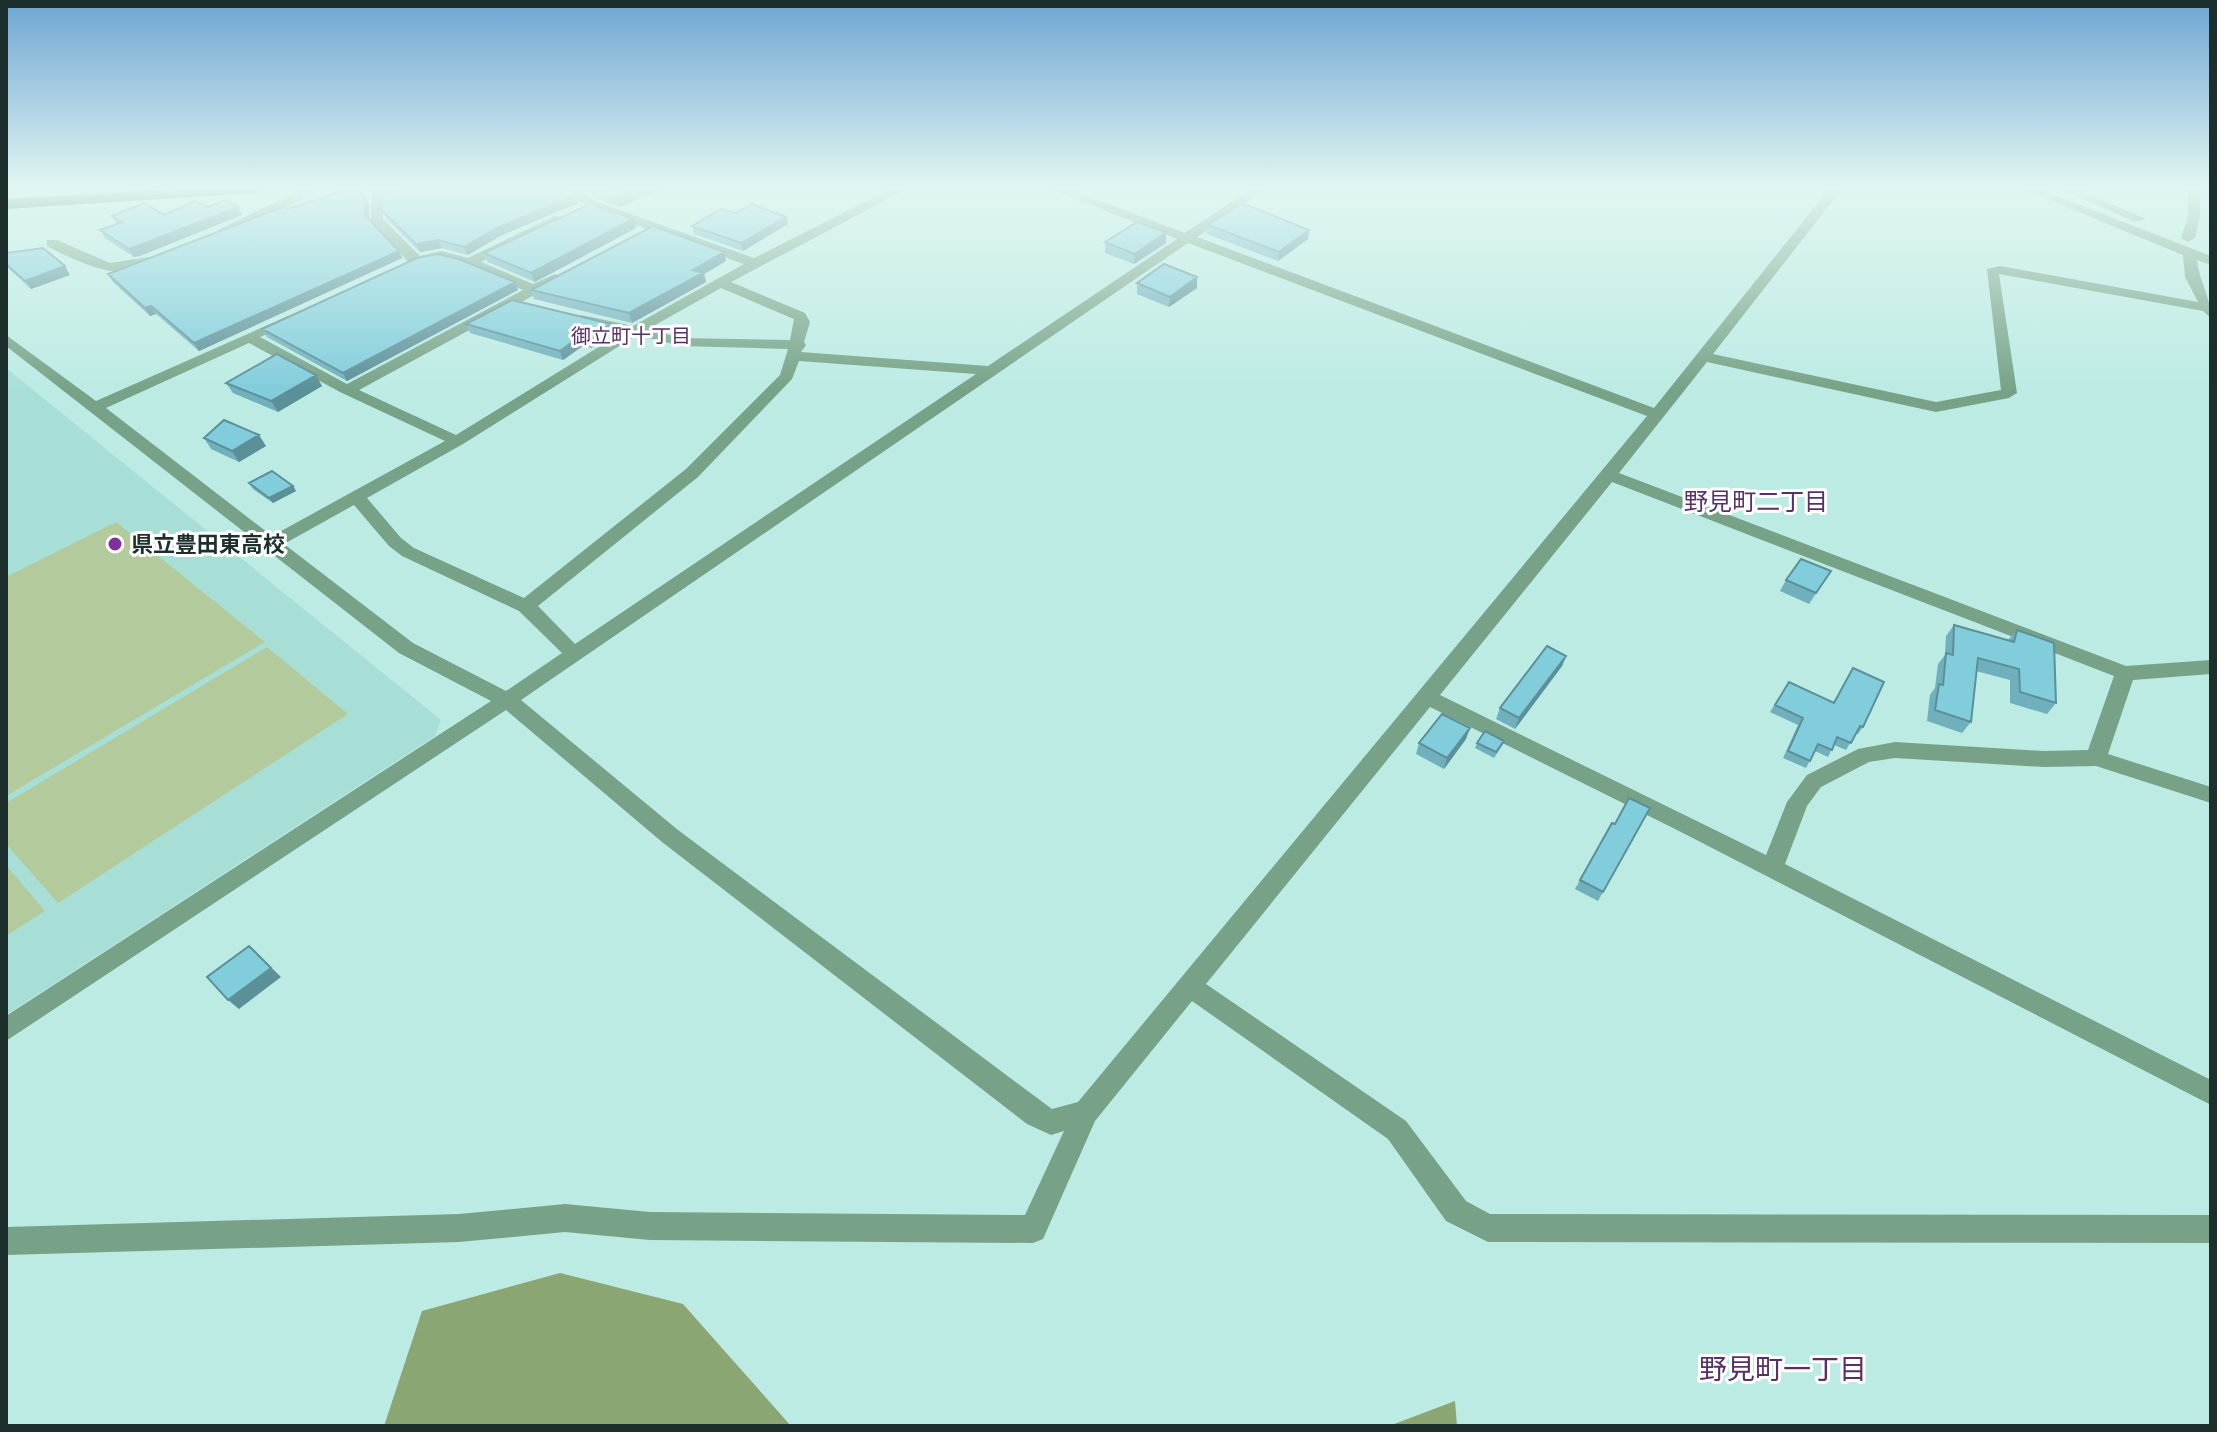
<svg xmlns="http://www.w3.org/2000/svg" width="2217" height="1432" font-family="Quicksand,'Noto Sans JP',sans-serif">
	<style>
		.built { fill: #a7dfd6 }
		.green { fill: #b3cb9c }
		.forest { fill: #8ba573 }
		.lines { fill: none; stroke-linecap: round; stroke-linejoin: round }
		.minor { fill: #77a287; fill-rule: evenodd }
		.highway { fill: #145233; fill-rule: evenodd }
		.wall { fill: #70b0bc }
		.shaded-wall { fill: #5b9099 }
		.building { fill: #82cddb; stroke: #5b9099; stroke-width: 2 }
		.poi-dot { fill: #822f9e; stroke: #fff; stroke-width: 3 }
		.labels { text-anchor: middle; dominant-baseline: central; stroke-width: 6; stroke-linejoin: round; paint-order: stroke }
		.far-neighbourhood-label { font-size: 20px; fill: #573066; stroke: #fff }
		.poi-label { font-size: 22px; font-weight: bold; fill: #1d2f2c; stroke: #fff; text-anchor: start }
		.neighbourhood-label { font-size: 24px; fill: #573066; stroke: #fff }
		.near-neighbourhood-label { font-size: 28px; fill: #573066; stroke: #fff }
	</style>
	<rect width="100%" height="100%" fill="#bcebe3"/>
	<path class="built" d="M6,368L441,720L435,736L6,1015Z"/>
	<path class="green" d="M116,522L265,642L6,796V577Z
		M267,647L348,714L58,903L6,844V803Z
		M6,865L45,911L6,936Z"/>
	<path class="forest" d="M560,1273L683,1304L791,1426H384L422,1311Z
		M1455,1401L1457,1426H1389Z"/>
	<g class="lines">
		<path class="minor" d="M297,189H310L301,200L228,234L216,231L293,194Z
			M372,189H384L383,219L420,256L441,251L468,258L555,216L566,219L481,262L533,284L555,274L562,278L560,281L359,390L456,435L623,332L581,321V315L633,326L744,264L589,208L564,189H578L597,202L754,258L891,189H907L731,282L805,313L810,322L804,342L806,345L801,352L988,366L1177,239L1050,189H1068L1185,233L1251,189H1265L1197,237L1654,408L1829,189H1842L1713,354L1936,402L2001,390L1987,269L2000,266L2198,302L2185,277L2183,255L2022,189H2039L2211,256V265L2197,260C2199,281 2211,297 2211,318L2203,311L1999,274L2017,393L2009,398L1936,412L1707,362L1619,473L2126,666L2211,660V674L2133,680L2108,754L2211,787V803L2096,766L2044,767L1895,758L1869,762L1821,787L1807,806L1785,864L2211,1080V1105L1681,832L1430,707L1206,984L1406,1121L1466,1201L1490,1214L2211,1215V1243L1488,1242L1446,1221L1388,1139L1192,1001L1095,1121L1043,1239L1033,1243L650,1240L565,1232L459,1242L6,1255V1227L459,1214L565,1204L650,1212L1025,1215L1064,1131L1051,1135L1027,1124L662,842L506,710L6,1041V1016L491,701L399,653L6,346V335L96,401L288,316L295,320L293,323L260,337L347,384L523,290L465,265L441,259L410,264L371,220ZM1188,243L1647,416L1078,1102L1052,1109L678,830L521,700ZM721,288L794,319L790,340L681,338L648,329ZM637,335L681,346L788,349L780,375L686,469L524,598L414,548L401,538L367,498L463,444ZM249,343L342,393L445,441L272,536L106,408ZM799,361L976,374L575,644L538,606L698,477L792,379ZM1612,482L2114,676L2088,750L2044,751L1895,742L1858,749L1807,775L1787,802L1766,855L1440,695ZM354,505L389,546L402,556L519,611L562,653L506,691L413,643L284,544Z
			M2060,189H2077L2146,219L2135,222Z
			M2188,189H2200V216L2195,238L2188,242L2181,238L2188,216Z
			M47,240H57L110,263L149,257L156,261C123,286 78,262 47,246Z"/>
		<path class="highway" d="M180,189H262L255,193L6,209V199Z"/>
	</g>
	<path class="wall" d="M583,189H661L620,207L598,199Z
		M575,195L578,203L500,236L468,255L442,248L420,252L386,218L382,210Z
		M365,197L369,204V218L399,251L402,258L199,351L156,314L150,316L113,282L108,274Z
		M238,207L242,215L134,257L105,238L100,230L117,224L112,216L164,215Z
		M736,213L786,217L788,224L743,251L694,234L692,226Z
		M633,219L636,228L535,282L488,262L484,253Z
		M1208,225L1309,230L1308,239L1278,261L1207,234Z
		M1166,232V243L1134,264L1105,253V242Z
		M6,253L70,275L31,289L6,266Z
		M726,261L704,274L706,282L632,323L534,299L531,290Z
		M515,282L518,290L347,381L267,337L262,329Z
		M1137,283L1197,288L1169,307L1137,294Z
		M466,324L614,333L591,348L584,345L563,360L470,333Z
		M226,383L322,386L278,412L233,393Z
		M204,438L266,446L239,462L211,449Z
		M249,483L293,486L296,491L273,503L253,489Z
		M1831,571L1809,604L1780,591L1786,580Z
		M1954,625L2008,640L2017,630L2056,703L2047,714L2010,703V680L1976,671L1971,722L1962,733L1927,721L1930,695L1935,688L1938,664L1945,655L1946,636Z
		M1566,656L1562,666L1515,729L1496,719L1500,708Z
		M1853,668L1863,727L1858,734L1856,733L1846,750L1834,745L1828,757L1815,751L1806,768L1783,758L1798,725L1770,712L1789,682L1833,703Z
		M1466,739L1444,769L1416,754L1419,743Z
		M1504,741L1502,746L1494,758L1475,748L1477,743Z
		M1650,808L1598,901L1575,889L1612,823L1615,824Z"/>
	<path class="shaded-wall" d="M638,189H661L620,207L617,198Z
		M575,195L578,203L500,236L468,255L464,247L497,228Z
		M365,197L369,204V222L365,215Z
		M238,207L242,215L140,256L134,257L129,249Z
		M786,217L788,224L743,251L741,243Z
		M633,219L636,228L535,282L531,273Z
		M1309,230L1308,239L1278,261L1279,252Z
		M1166,232V243L1134,264L1135,254Z
		M438,240L442,248L420,252L416,244Z
		M399,251L402,258L199,351L194,343Z
		M724,252L726,261L704,274L706,282L632,323L629,313L693,270Z
		M65,266L70,275L31,289L25,281Z
		M1197,277V288L1169,307L1170,297Z
		M515,282L518,290L347,381L343,373Z
		M151,306L156,314L150,316L145,308Z
		M611,324L614,333L591,348L587,339Z
		M581,336L584,345L563,360L560,351Z
		M316,375L322,386L278,412L271,401Z
		M259,435L266,446L239,462L232,451Z
		M293,486L296,491L273,503L269,498Z
		M1566,656L1562,666L1515,729L1519,718Z
		M1470,728L1466,739L1444,769L1447,758Z
		M249,946L281,977L239,1009L228,1000Z"/>
	<path class="building" d="M349,189H356L365,197V215L399,251L194,343L151,306L145,308L108,274L283,207L287,209Z
		M402,189H566L575,195L497,228L464,247L438,240L416,244L382,210L383,194Z
		M594,189H638L617,198Z
		M226,200L238,207L135,247L129,249L100,230L122,222L112,216L144,203L164,215L195,201L208,207Z
		M1242,203L1309,230L1279,252L1208,225Z
		M590,204L633,219L531,273L484,253Z
		M752,204L786,217L741,243L692,226L721,209L736,213Z
		M1137,222L1166,232L1135,254L1105,242Z
		M653,226L724,252L693,270L703,273L629,313L531,290Z
		M43,248L65,266L25,281L6,264V253Z
		M438,254L461,260L515,282L343,373L262,329L417,258Z
		M1164,264L1197,277L1170,297L1137,283Z
		M512,300L611,324L587,339L581,336L560,351L466,324Z
		M277,354L316,375L271,401L226,383Z
		M224,420L259,435L232,451L204,438Z
		M272,471L293,486L269,498L249,483Z
		M1801,559L1831,571L1816,593L1786,580Z
		M1954,625L2014,642L2017,630L2054,643L2056,703L2020,692L2019,669L1978,658L1971,722L1935,710L1939,684L1943,685L1946,653L1953,655Z
		M1547,646L1566,656L1519,718L1500,708Z
		M1853,668L1884,682L1863,727L1860,726L1851,743L1837,737L1832,750L1818,744L1810,761L1788,751L1803,718L1775,705L1789,682L1834,703Z
		M1442,714L1470,728L1447,758L1419,743Z
		M1485,731L1504,741L1496,752L1477,743Z
		M1629,798L1650,808L1603,892L1580,880L1612,823L1615,824Z
		M249,946L271,968L228,1000L207,977Z"/>
	<linearGradient id="sky" x2="0" y2="1"><stop stop-color="#6ea5d2"/><stop offset="0.48" stop-color="#e1f6f2"/><stop offset="1" stop-color="#e1f6f2" stop-opacity="0"/></linearGradient>
	<rect width="2217" height="390" fill="url(#sky)"/>
	<circle class="poi-dot" cx="115" cy="544" r="8"/>
	<g class="labels">
		<g class="far-neighbourhood-label">
			<text x="631" y="335">御立町十丁目</text>
		</g>
		<g class="poi-label">
			<text x="131" y="544">県立豊田東高校</text>
		</g>
		<g class="neighbourhood-label">
			<text x="1756" y="501">野見町二丁目</text>
		</g>
		<g class="near-neighbourhood-label">
			<text x="1783" y="1368">野見町一丁目</text>
		</g>
	</g>
	<rect width="2217" height="1432" fill="none" stroke="#1d2f2c" stroke-width="16"/>
</svg>
